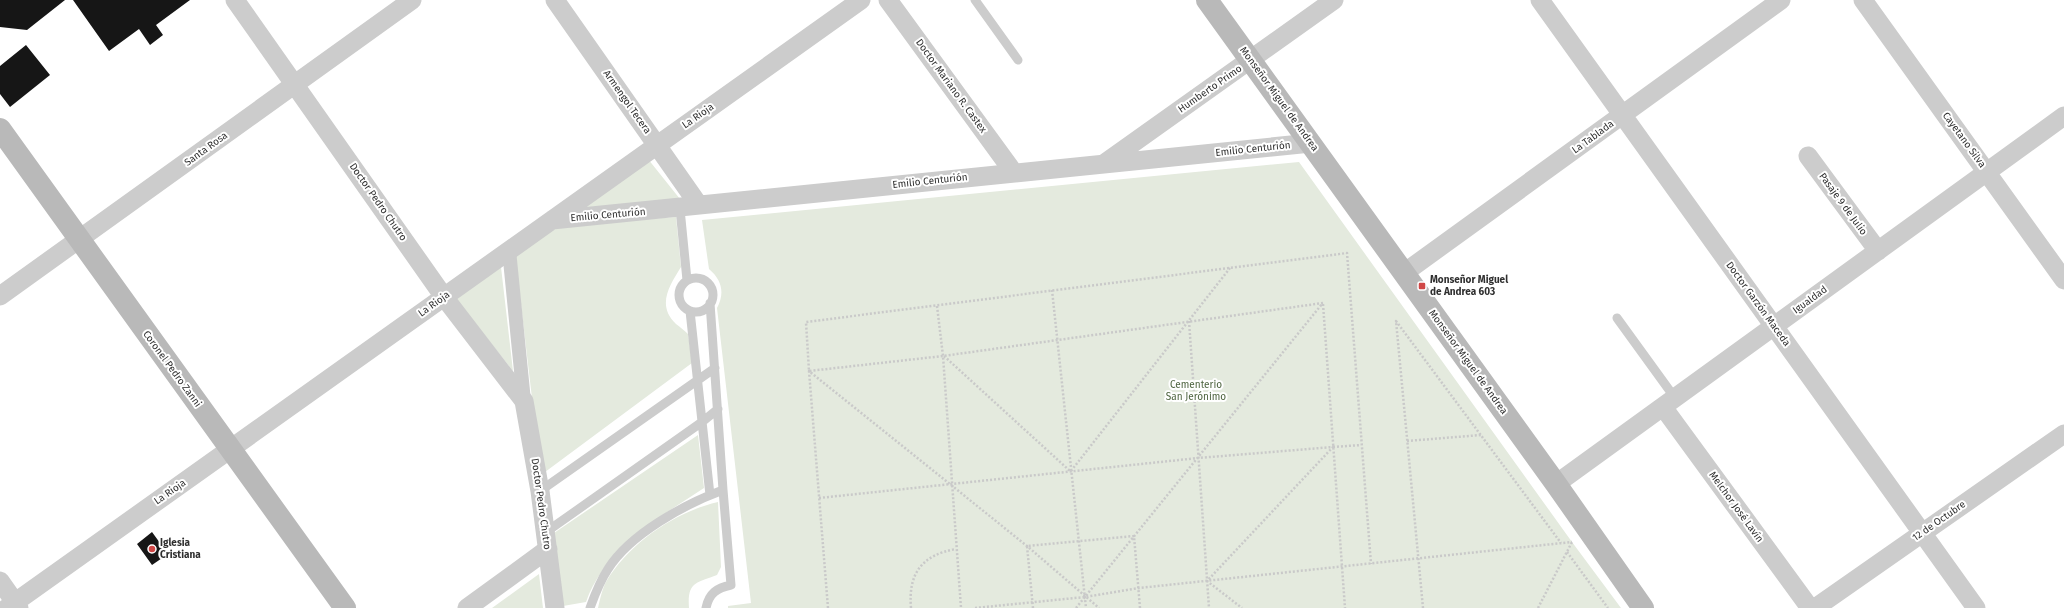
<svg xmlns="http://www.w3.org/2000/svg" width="2064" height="608" font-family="'Fira Sans',sans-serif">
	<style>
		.green { fill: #e4eade }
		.building { fill: #161616 }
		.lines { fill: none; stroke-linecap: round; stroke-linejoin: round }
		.path { stroke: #c9c9c9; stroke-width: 2.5; stroke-dasharray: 2 2; stroke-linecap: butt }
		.service { stroke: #ccc; stroke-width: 9 }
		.pedestrian { stroke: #ccc; stroke-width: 14 }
		.minor { stroke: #ccc; stroke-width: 19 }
		.secondary { stroke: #b9b9b9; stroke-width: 22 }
		.poi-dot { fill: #d04746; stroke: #fff; stroke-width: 1.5 }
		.labels { text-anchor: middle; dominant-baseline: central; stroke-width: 4; stroke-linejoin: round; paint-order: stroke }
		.street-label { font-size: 10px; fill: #2f2f2f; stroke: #fff }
		.poi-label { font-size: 10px; font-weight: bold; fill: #2f2f2f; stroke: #fff; text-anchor: start }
		.park-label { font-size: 10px; fill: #4f6541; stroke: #fff }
	</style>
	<rect width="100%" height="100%" fill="#fff"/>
	<path class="green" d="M648,159L680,199L575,212Z
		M1299,162L1572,542L1621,608H728V606L751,603L717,308C725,293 722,280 709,269L702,220Z
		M676,217L681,267C670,285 656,305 676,324C680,327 684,330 688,334L692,363L541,475L515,253L553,226Z
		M501,267L513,371L456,299Z
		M698,435L704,488C657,519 606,547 586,602L563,606L554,533Z
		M718,502L721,567L717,575C696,583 687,582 689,608H598C600,600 602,589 606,582C629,543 675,512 718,502Z
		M539,574L543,608H492Z"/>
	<path class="building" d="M0,0H65L27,30L0,27Z
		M73,0H190L156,25L163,35L150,45L139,29L109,51Z
		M26,45L50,75L10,107L0,94V66Z
		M152,532L168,554L152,565L137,544Z"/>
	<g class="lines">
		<path class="path" d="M1052,290L1086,608
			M1323,303L943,356L809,371L806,322L1347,253L1371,564
			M1323,304L1345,608
			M937,306L943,356L961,608
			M1189,321L1209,608
			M944,356L1070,471
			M1407,441L1481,435
			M1333,447L1361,445
			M1071,471L1230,268
			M819,498L1198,458L1333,447L1207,581L1242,608
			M1567,552L1608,608
			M828,608L809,371L1027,546L1099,608
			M911,608C908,573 922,555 956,549
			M975,608L1085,597L1139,588L1572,542
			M1033,608L1027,546L1134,536L1140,608
			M1076,608L1322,304
			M1423,608L1396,321L1561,543
			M1538,608L1572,542"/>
		<path class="service" d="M975,0L1018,60
			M680,209L687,280
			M679 295a17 17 0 1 1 34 0a17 17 0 1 1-34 0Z
			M710,303L723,490
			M690,311L710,495
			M1617,318L1675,398
			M540,491L715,368
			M546,532L702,422L718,409
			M590,608C595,594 600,581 608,569C630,534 685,504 723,490L731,585C717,588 709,593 706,608"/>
		<path class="pedestrian" d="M509,250L524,401"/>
		<path class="minor" d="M235,0L444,297L524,401L540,491L555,608
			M555,0L698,204
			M888,0L1014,173
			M1540,0L1976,608
			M1863,0L2064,280
			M1808,156L1878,251
			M1105,163L1334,0
			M552,220L1311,143
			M1404,273L1781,0
			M0,296L412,0
			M1663,407L1810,608
			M1556,484L2064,116
			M0,581L19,608
			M7,608L861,0
			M467,608L548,549
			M1815,608L2064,434"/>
		<path class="secondary" d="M1207,0L1556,484L1643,608
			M0,129L345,608"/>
	</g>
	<g class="poi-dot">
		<rect x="1418" y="282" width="8" height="8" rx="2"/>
		<circle cx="152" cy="549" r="4"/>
	</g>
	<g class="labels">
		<g class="street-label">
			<text transform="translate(951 86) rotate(54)">Doctor Mariano R. Castex</text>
			<text transform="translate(1210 89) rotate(-35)">Humberto Primo</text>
			<text transform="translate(1279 99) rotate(54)">Monseñor Miguel de Andrea</text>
			<text transform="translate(627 102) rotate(55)">Armengol Tecera</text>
			<text transform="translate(698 116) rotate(-35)">La Rioja</text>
			<text transform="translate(1593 137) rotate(-36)">La Tablada</text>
			<text transform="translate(1964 140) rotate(54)">Cayetano Silva</text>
			<text transform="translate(206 149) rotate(-36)">Santa Rosa</text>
			<text transform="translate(1253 149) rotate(-6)">Emilio Centurión</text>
			<text transform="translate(930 181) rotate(-6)">Emilio Centurión</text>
			<text transform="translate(378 202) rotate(55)">Doctor Pedro Chutro</text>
			<text transform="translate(1843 204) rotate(54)">Pasaje 9 de Julio</text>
			<text transform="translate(608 215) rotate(-5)">Emilio Centurión</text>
			<text transform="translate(1810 300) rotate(-36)">Igualdad</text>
			<text transform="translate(434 304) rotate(-36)">La Rioja</text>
			<text transform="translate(1758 304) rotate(54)">Doctor Garzón Maceda</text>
			<text transform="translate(1468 362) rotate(54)">Monseñor Miguel de Andrea</text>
			<text transform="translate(172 369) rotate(54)">Coronel Pedro Zanni</text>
			<text transform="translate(170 492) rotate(-35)">La Rioja</text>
			<text transform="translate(541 504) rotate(82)">Doctor Pedro Chutro</text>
			<text transform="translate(1736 507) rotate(54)">Melchor José Lavín</text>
			<text transform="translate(1939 521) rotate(-35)">12 de Octubre</text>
		</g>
		<g class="poi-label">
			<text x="1430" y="280">Monseñor Miguel<tspan x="1430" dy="12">de Andrea 603</tspan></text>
			<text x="160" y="543">Iglesia<tspan x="160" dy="12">Cristiana</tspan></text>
		</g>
		<g class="park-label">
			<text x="1196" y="385">Cementerio<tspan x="1196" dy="12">San Jerónimo</tspan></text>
		</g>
	</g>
</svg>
